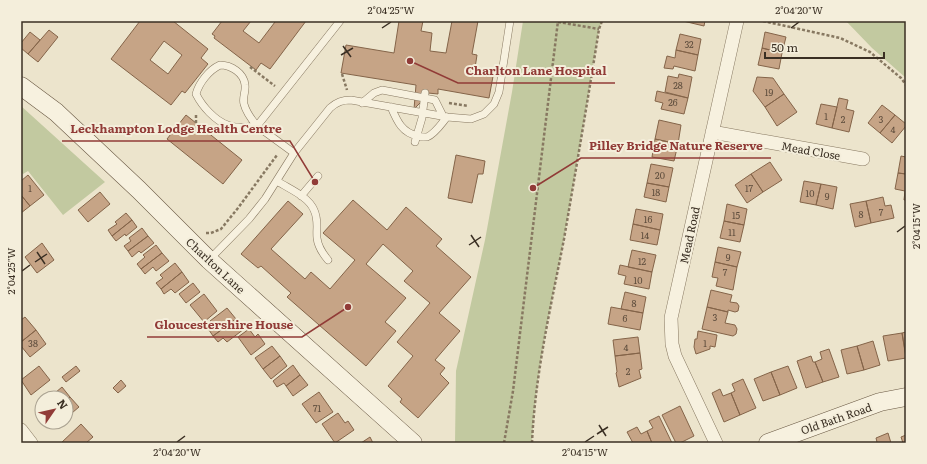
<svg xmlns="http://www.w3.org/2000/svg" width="927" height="464" font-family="Literata,serif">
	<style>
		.green { fill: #c2c9a0 }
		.building { fill: #c6a486; stroke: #846449; fill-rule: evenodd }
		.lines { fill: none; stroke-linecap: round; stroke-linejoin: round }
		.lane-casing { stroke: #877861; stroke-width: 8 }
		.street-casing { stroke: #877861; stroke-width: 14 }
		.secondary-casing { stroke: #6a5944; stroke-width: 19 }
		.path { stroke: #877861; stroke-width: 2.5; stroke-dasharray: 3 2; stroke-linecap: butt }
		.lane { stroke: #f7f1df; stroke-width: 7 }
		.street { stroke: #f7f1df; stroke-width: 13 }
		.secondary { stroke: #f7f1df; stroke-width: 18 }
		.ticks { fill: none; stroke: #3a2f23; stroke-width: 1.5 }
		.labels { text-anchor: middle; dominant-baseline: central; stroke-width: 4; stroke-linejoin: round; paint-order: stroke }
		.number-label { font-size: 9px; fill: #5d4c3c }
		.street-label { font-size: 11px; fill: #3a2f23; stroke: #f4eedb }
		.leader { fill: none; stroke: #913b37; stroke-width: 1.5 }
		.callout-dot { fill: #913b37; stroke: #f4eedb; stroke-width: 1.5 }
		.callout-label { font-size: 12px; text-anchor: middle; font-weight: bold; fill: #913b37; stroke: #f4eedb; stroke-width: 4; stroke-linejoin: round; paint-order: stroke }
		.neatline { fill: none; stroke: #3a2f23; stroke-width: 1.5 }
		.ticks-label { font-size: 10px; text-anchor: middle; fill: #3a2f23 }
	</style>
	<rect width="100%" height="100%" fill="#ece4cc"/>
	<path class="green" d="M523,21H602L599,29C588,99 576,169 564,239C551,306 535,374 532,443H455L456,371L485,240L512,92Z
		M846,21H906V78L872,48Z
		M21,106L105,182L63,215L28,171L23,174L21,171Z"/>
	<path class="building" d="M140,21H173L208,49L201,58L208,64L185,93L182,91L171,105L111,59ZM164,41L182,55L168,74L150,60Z
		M222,21H251L243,31L259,43L275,22L273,21H306L270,69L261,63L256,70L214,38L215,36L212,34Z
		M399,21H423L421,31L432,33L430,51L446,53L452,21H478L472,54L477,55L475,68L494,71L489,98L438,89V94L428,93L422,101L414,109L416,85L341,73L346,45L394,53Z
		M683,21H705L704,26Z
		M49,30L58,37L38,62L28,54Z
		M30,32L40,40L28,54L21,48V43Z
		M765,32L786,37L782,53L762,48Z
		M680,34L701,39L698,55L676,50Z
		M762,48L782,53L779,69L758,65Z
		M676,50L698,55L695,71L674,66L673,69L664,68L667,56L675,58Z
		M679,74L692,77L688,98L665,92L668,76L678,78Z
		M757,77L773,78L784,94L765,107L753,91Z
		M657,91L688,98L684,114L661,109L663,103L655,101Z
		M784,94L797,112L777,126L765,107Z
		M839,98L848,100L846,109L854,111L849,132L832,128Z
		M821,104L837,107L832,128L816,124Z
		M882,105L895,115L880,133L868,123Z
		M186,115L242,160L223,184L167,139Z
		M895,115L906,124V126L892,143L880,133Z
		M659,120L681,125L678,144L655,139Z
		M655,139L678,144L674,161L652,157Z
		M456,155L485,161L483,174H478L472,203L448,198Z
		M901,156L906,157V174L898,173Z
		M770,162L782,180L763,192L751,174Z
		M651,164L673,168L669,187L647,183Z
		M898,173L906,174V200H904L905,191L895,189Z
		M751,174L763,192L747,203L735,185Z
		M28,175L44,195L30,206L21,195V181Z
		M804,181L821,184L816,205L800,202Z
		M647,183L669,187L666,202L644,197Z
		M821,184L837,187L833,209L816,205Z
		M100,192L110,204L88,222L78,210Z
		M21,195L30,206L21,213Z
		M883,197L885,206L891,205L894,218L871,223L866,201Z
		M353,200L387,230L406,207L442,239L436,246L471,277L439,313L460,331L435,360L445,368L440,374L449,383L418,418L400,402L402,399L388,386L413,356L397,342L430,303L404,281L413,271L383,244L366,264L406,298L385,322L396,331L366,366L287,297L291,293L261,266L258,268L241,254L288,201L303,214L271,249L305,279L311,272L330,289L355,260L323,233Z
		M866,201L871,223L855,227L850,204Z
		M727,204L747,209L744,225L724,221Z
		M636,209L663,214L660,230L633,224Z
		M126,213L132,220L112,236L108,230L117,224L115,222Z
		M132,220L137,227L126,236L125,234L116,241L112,236Z
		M724,221L744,225L740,242L720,238Z
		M633,224L660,230L657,245L630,240Z
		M142,228L148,236L128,251L124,246L131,241L129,238Z
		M148,236L154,243L141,253L139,251L132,257L128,251Z
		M42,243L54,260L37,273L25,257Z
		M156,245L162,253L141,269L137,264L145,257L143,255Z
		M718,247L741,252L737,267L715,262Z
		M632,250L656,255L652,272L628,267Z
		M162,253L169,261L156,271L153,267L145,274L141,269Z
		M715,262L737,267L733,290L716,286L718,278L712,277Z
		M175,263L182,272L161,289L156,283L163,278L160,275Z
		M620,265L652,272L649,289L624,284L626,276L618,274Z
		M182,272L189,282L175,293L171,289L164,294L161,289Z
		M193,283L200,292L186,303L179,294Z
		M711,290L732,295L730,302L737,303L739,306L738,311L735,312L728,310V312L707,307Z
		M625,292L646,297L643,313L621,309Z
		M204,294L217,311L204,322L190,305Z
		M611,307L643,313L640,330L608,324Z
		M707,307L728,312L725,323L735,325L737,329L736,334L733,336L702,329Z
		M227,308L236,319L213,336L209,330L214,326L210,321Z
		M25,317L36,330L21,342V320Z
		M236,319L244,329L227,342L223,338L218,342L213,336Z
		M249,329L255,337L258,334L265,344L251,355L238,337Z
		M36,330L46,344L30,357L21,346V342Z
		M698,331L717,335L715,347L710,346V349L696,354L694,347L695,339H697Z
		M906,332V356L902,333Z
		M902,333L906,358L888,361L883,336Z
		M638,337L640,353L615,356L613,340Z
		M873,341L880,365L864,370L857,346Z
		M272,346L280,356L263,369L255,358Z
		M857,346L864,370L847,374L841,350Z
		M829,349L839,377L823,382L815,362L822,359L820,352Z
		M640,353L642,369L639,370L641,378L619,387L616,373L617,372L615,356Z
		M280,356L287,366L271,379L263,369Z
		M811,356L813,362H815L823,382L806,388L797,361Z
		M293,365L300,375L286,386L284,383L277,387L273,381Z
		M39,366L50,380L31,395L21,380Z
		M76,366L80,371L66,382L62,377Z
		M788,366L797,388L780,395L771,372Z
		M771,372L780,395L763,401L754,379Z
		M300,375L308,385L293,396L286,386Z
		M743,379L756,408L740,415L731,393L735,391L732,384Z
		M121,380L126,386L118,393L113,388Z
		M62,387L70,397L66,401V398H49Z
		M720,389L723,396L731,393L740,415L724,422L712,393Z
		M319,392L333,412L316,423L302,404Z
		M70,397L79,407L66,418V401Z
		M680,406L694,436L680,443H676L662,415Z
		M338,413L345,423L348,421L354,430L335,443L322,424Z
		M659,416L672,443H652L647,431L653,428L649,421Z
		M81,424L93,437L86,443H61Z
		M637,427L641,434L647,431L652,443H633L627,432Z
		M888,433L891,443H874L877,442L876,438Z
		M906,435V443H903L901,437Z
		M370,437L373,443H361Z"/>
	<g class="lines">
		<g class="lane-casing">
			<path id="lane" d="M220,65C231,65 244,73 245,85C246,92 242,98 244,104C246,112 252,120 257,126C248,127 236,129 228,125C215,121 202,106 196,94C199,83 209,70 220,65Z
				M362,103L374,93L382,90L435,100L443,116
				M391,107C397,121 402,133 418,136C420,137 424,137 427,137C435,134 442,123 447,117
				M415,142L422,118L425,93
				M294,153L257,126L340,21
				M277,181C289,189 308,196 314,210C319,221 316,228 317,238C318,247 323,254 328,260
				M301,196L318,176
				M209,260L249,219L265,199L294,153L330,108C337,102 342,100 351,100L447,117L471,119L484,114L494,104L499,92L510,21"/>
		</g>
		<g class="street-casing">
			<path id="street" d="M712,132L863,159
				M21,430L31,443
				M716,443L675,356L672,344L671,318L737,21"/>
		</g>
		<g class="secondary-casing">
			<path id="secondary" d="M21,86L56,112L139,190L209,260L413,443
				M768,443L880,402L906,397"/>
		</g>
		<path class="path" d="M763,21L840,38L870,52L901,78L906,85
			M558,22L599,29
			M250,67L275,86
			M342,74L347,90
			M449,103L468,106
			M196,115V123
			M206,233H211L221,229L238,208L277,155
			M504,443L513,391L558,21
			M532,443C535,374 551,306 564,239C576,169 588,99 599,29L602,21"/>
		<use href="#lane" class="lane"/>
		<use href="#street" class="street"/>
		<use href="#secondary" class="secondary"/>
	</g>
	<path class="ticks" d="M382,28L391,22M791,28L799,22M343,46L351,57M341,55L353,48M897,232L905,226M471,235L479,247M469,245L481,237M37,252L45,264M35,262L47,254M22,271L30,265M599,425L606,436M597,434L608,427M177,442L185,436M585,442L594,436"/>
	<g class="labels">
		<g class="number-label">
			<text x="689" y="44">32</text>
			<text x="678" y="85">28</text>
			<text x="769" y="92">19</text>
			<text x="673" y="102">26</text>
			<text x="826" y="116">1</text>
			<text x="843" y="119">2</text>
			<text x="881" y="119">3</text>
			<text x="893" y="129">4</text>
			<text x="660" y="175">20</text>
			<text x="30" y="188">1</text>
			<text x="749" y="188">17</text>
			<text x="656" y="192">18</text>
			<text x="810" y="193">10</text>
			<text x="827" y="196">9</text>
			<text x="881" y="212">7</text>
			<text x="861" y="214">8</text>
			<text x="736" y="215">15</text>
			<text x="648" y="219">16</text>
			<text x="732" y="232">11</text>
			<text x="645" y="235">14</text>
			<text x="728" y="257">9</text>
			<text x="642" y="261">12</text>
			<text x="725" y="272">7</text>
			<text x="638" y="280">10</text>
			<text x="634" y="303">8</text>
			<text x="715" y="317">3</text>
			<text x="625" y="318">6</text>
			<text x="33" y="343">38</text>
			<text x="705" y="343">1</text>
			<text x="626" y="347">4</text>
			<text x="628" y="371">2</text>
			<text x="317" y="408">71</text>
		</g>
		<g class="street-label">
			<text transform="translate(811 150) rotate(10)">Mead Close</text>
			<text transform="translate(689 235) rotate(-78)">Mead Road</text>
			<text transform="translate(216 265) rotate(43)">Charlton Lane</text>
			<text transform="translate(836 418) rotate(-19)">Old Bath Road</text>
		</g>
	</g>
	<path class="leader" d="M410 61L458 83H615M315 182L290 141H62M533 188L581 158H771M348 307L302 337H147"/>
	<g class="callout-dot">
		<circle cx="410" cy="61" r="4"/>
		<circle cx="315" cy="182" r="4"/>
		<circle cx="533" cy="188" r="4"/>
		<circle cx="348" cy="307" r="4"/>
	</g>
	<g class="callout-label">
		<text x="536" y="75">Charlton Lane Hospital</text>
		<text x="176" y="133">Leckhampton Lodge Health Centre</text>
		<text x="676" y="150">Pilley Bridge Nature Reserve</text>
		<text x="224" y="329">Gloucestershire House</text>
	</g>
	<rect width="927" height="464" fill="none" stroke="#f4eedb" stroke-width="44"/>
	<g transform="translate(54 410) rotate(56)"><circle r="19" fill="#f4eedb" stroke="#aaa291"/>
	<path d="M0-3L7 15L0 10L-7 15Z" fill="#913b37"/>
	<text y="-6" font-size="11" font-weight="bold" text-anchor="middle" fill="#3a2f23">N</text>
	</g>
	<path d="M765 52v6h119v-6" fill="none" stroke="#3a2f23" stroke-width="2"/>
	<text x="771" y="52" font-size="12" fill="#3a2f23" stroke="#f4eedb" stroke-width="3" paint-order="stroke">50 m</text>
	<rect x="22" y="22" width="883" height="420" class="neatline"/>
	<g class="ticks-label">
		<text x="391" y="14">2°04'25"W</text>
		<text x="799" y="14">2°04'20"W</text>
		<text transform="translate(916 226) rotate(-90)" y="4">2°04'15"W</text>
		<text transform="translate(11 271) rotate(-90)" y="4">2°04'25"W</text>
		<text x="177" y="456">2°04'20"W</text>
		<text x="585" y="456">2°04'15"W</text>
	</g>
</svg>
